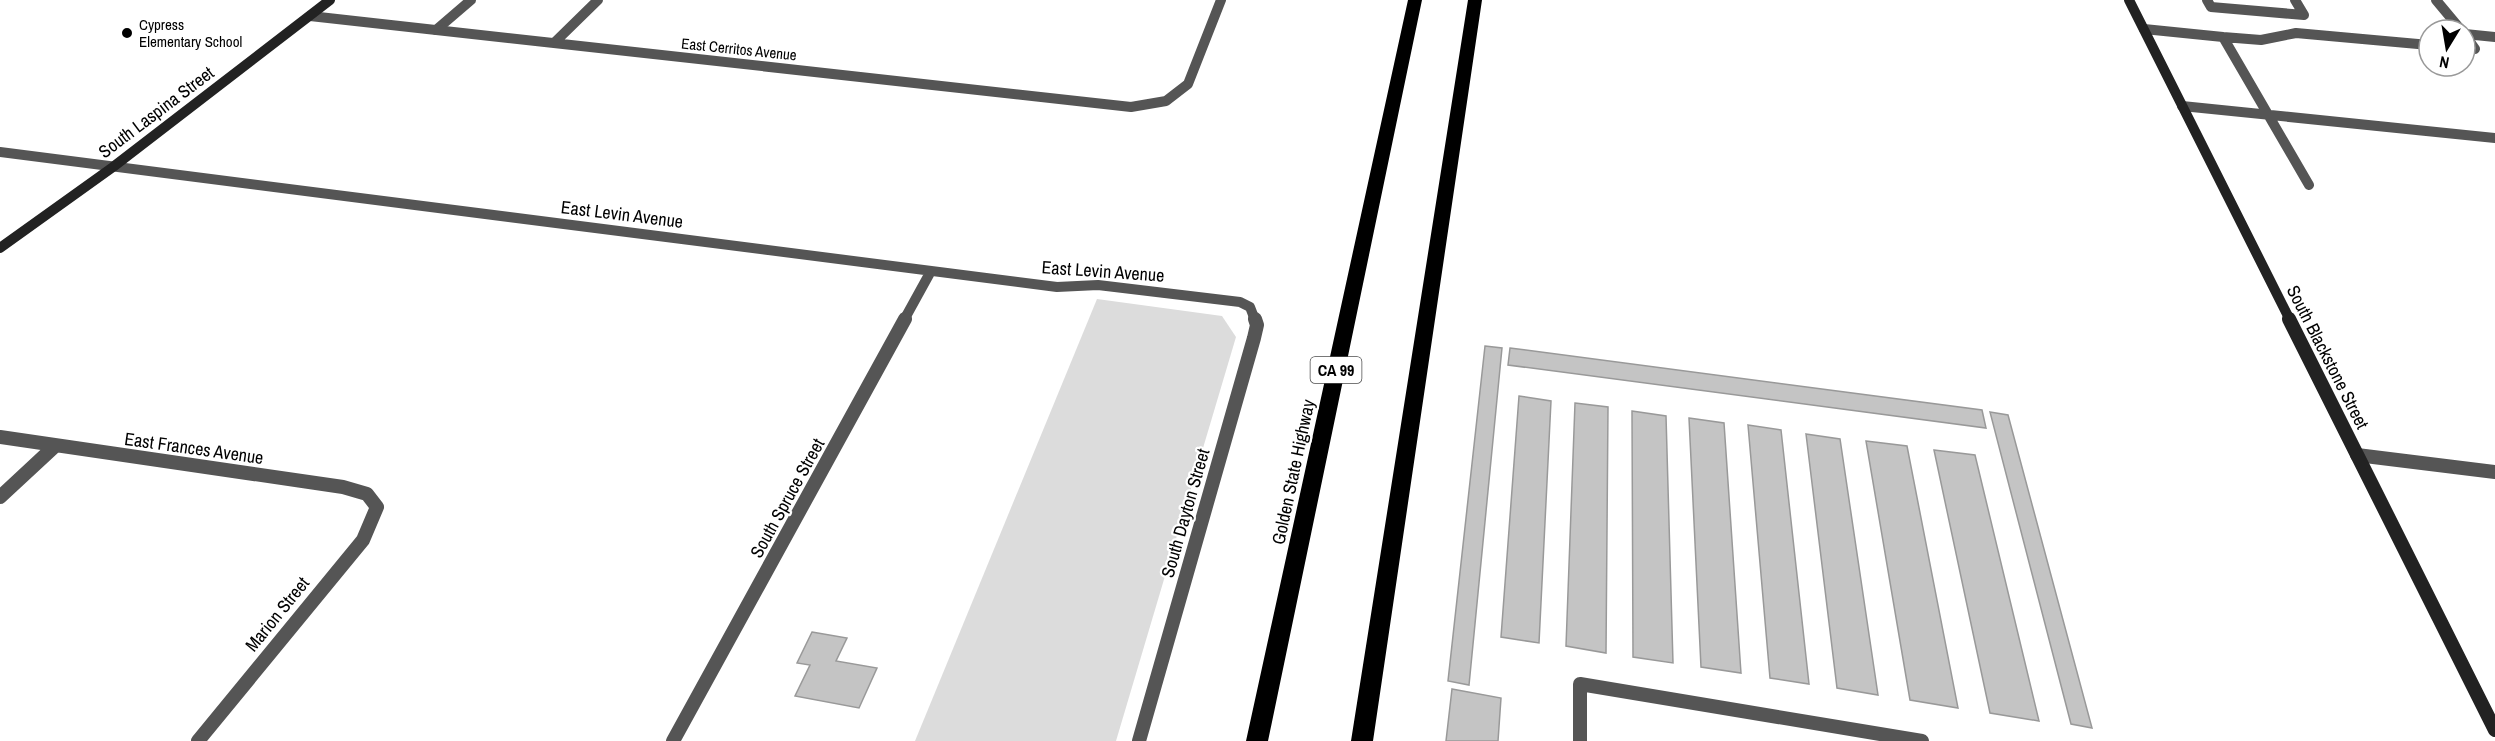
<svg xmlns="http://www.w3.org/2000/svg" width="2495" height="741" font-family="'Archivo Narrow',sans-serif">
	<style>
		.green { fill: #dcdcdc }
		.building { fill: #c4c4c4; stroke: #999; stroke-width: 1.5 }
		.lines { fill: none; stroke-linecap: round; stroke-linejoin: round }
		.lane-far1 { stroke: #555; stroke-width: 10 }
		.lane { stroke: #555; stroke-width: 14 }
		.street-far1 { stroke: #555; stroke-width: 10 }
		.street { stroke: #555; stroke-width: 14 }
		.secondary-far1 { stroke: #222; stroke-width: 10 }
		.secondary { stroke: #222; stroke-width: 14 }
		.highway { fill: #000; fill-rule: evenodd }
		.poi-dot { fill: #000; stroke: #fff; stroke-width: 2 }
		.labels { text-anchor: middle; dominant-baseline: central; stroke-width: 4.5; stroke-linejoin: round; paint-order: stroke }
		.far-poi-label { font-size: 15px; fill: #000; stroke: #fff; text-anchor: start }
		.far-street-label { font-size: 15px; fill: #000; stroke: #fff }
		.shield { fill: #fff; stroke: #4c4c4c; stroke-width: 1.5 }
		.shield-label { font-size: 16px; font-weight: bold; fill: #000 }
		.street-label { font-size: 18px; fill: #000; stroke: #fff }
	</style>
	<rect width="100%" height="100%" fill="#fff"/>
	<path class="green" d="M1097,299L1222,316L1236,337L1116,741H915Z"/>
	<path class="building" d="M1485,346L1502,348L1469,685L1448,681Z
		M1510,348L1982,410L1986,428L1508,365Z
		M1519,396L1551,401L1539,643L1501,637Z
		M1575,403L1608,407L1606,653L1566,646Z
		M1632,411L1666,416L1673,663L1633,657Z
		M1990,412L2008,415L2092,728L2071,724Z
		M1689,418L1724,423L1741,673L1701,667Z
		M1748,425L1781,430L1809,684L1770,678Z
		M1806,434L1840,439L1878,695L1837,688Z
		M1866,441L1907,446L1958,708L1910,700Z
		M1934,450L1975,455L2039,721L1990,713Z
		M812,632L847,638L836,661L877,668L859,708L795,696L810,665L797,663Z
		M1452,689L1501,698L1498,741H1446Z"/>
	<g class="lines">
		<path class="lane-far1" d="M2207,0L2211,7L2304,15L2295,0
			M2436,0L2461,30
			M2144,29L2223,37L2309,185
			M436,30L471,0
			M2465,34L2495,37
			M2465,35L2475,49L2465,48
			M2223,37L2261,40L2296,33L2429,45
			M2182,106L2495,138"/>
		<path class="lane" d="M1580,741V684L1922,741"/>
		<path class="street-far1" d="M310,16L1131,107L1166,101L1188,84L1221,0
			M554,43L598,0
			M0,152L1057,287L1098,285L1240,302L1250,307L1255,320
			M904,320L931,271"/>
		<path class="street" d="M0,437L343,487L367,494L377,507L363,540L198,741
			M2357,455L2495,472
			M0,497L55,446
			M673,741L905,319
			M1139,741L1254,338L1257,325L1255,319"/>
		<path class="secondary-far1" d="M2129,0L2290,320
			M0,248L113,167L330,0"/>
		<path class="secondary" d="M2289,319L2495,730"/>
		<path class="highway" d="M1408,0H1422L1268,741H1246Z
			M1468,0H1482L1373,741H1351Z"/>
	</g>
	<circle class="poi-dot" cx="127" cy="33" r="6"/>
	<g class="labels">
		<g class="far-poi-label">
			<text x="139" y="24">Cypress<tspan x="139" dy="17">Elementary School</tspan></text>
		</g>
		<g class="far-street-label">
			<text transform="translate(739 49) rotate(6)">East Cerritos Avenue</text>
		</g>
		<rect class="shield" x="1310.5" y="357" width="51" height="26" rx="4.5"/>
		<g class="shield-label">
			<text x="1336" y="370">CA 99</text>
		</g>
		<g class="street-label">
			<text transform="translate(156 112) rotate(-37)">South Laspina Street</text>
			<text transform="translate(622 214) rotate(7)">East Levin Avenue</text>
			<text transform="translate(1103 271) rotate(4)">East Levin Avenue</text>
			<text transform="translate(2328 357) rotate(63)">South Blackstone Street</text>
			<text transform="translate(194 448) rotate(8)">East Frances Avenue</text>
			<text transform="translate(1293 472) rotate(-78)">Golden State Highway</text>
			<text transform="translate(787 498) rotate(-61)">South Spruce Street</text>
			<text transform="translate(1185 513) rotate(-74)">South Dayton Street</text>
			<text transform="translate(277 614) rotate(-51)">Marion Street</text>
		</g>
	</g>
	<g transform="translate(2447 48) rotate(191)"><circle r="28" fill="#ffffff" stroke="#999999" stroke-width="1.5"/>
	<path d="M0-4.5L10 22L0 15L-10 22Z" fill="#000000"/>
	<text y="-9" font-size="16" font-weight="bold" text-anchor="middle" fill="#000000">N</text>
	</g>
</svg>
